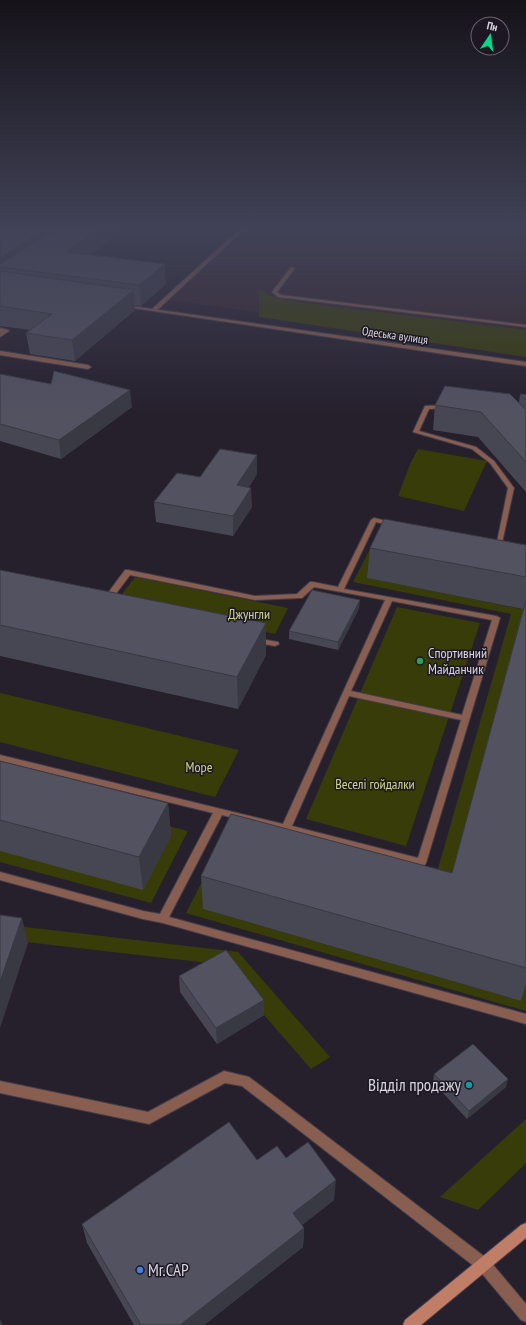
<svg xmlns="http://www.w3.org/2000/svg" width="526" height="1325" font-family="'PT Sans Narrow',sans-serif">
	<style>
		.medical { fill: #36252d }
		.green { fill: #383c09 }
		.lines { fill: none; stroke-linecap: round; stroke-linejoin: round }
		.service-casing { stroke: #433d4a; stroke-width: 2 }
		.minor-casing { stroke: #433d4a; stroke-width: 2 }
		.secondary-casing { stroke: #433d4a; stroke-width: 2 }
		.service { fill: #885e50; fill-rule: evenodd }
		.minor { fill: #885e50; fill-rule: evenodd }
		.secondary { fill: #c17e67; fill-rule: evenodd }
		.wall { fill: #474753 }
		.shaded-wall { fill: #393944 }
		.building { fill: #525261; stroke: #393944 }
		.leisure-dot { fill: #2e9e5b; stroke: #1c1723; stroke-width: 1.5 }
		.culture-dot { fill: #0f9aa8; stroke: #1c1723; stroke-width: 1.5 }
		.shop-dot { fill: #3f7fe0; stroke: #1c1723; stroke-width: 1.5 }
		.labels { text-anchor: middle; dominant-baseline: central; stroke-width: 3; stroke-linejoin: round; paint-order: stroke }
		.far-street-label { font-size: 12px; fill: #dad7e0; stroke: #1c1723 }
		.park-label { font-size: 14px; fill: #ced889; stroke: #1c1723 }
		.poi-label { font-size: 14px; fill: #dad7e0; stroke: #1c1723; text-anchor: start }
		.near-poi-label { font-size: 17px; fill: #dad7e0; stroke: #1c1723; text-anchor: end }
	</style>
	<rect width="100%" height="100%" fill="#26202d"/>
	<path class="medical" d="M249,229H526V350L168,300Z"/>
	<path class="green" d="M259,289L268,295L297,302L526,330V357L259,317Z
		M418,449L487,461L464,511L398,496L410,464Z
		M374,541L368,578L526,610L446,906L203,909L521,1001L526,974V1011L186,913L225,837L431,893L511,614L353,582Z
		M135,577L288,608L275,634L116,602Z
		M397,607L480,623L406,846L306,819Z
		M0,693L239,750L215,797L0,742Z
		M0,783L188,831L151,903L0,862Z
		M0,924L238,952L330,1057L311,1069L264,1015L226,965L0,939Z
		M526,1119V1163L478,1210L440,1197Z"/>
	<g class="lines">
		<g class="service-casing">
			<path id="service" d="M240,229H245L156,311H152V309Z
				M291,267L295,268L277,292L281,295L526,325V327L278,297L272,292Z
				M0,328L8,330L9,331L0,337V333L1,332H0Z
				M0,351L88,365L91,367L88,369L0,355Z
				M446,405L449,407L448,408L429,409L419,431L476,447L494,461L514,488L502,543L500,544L497,542L508,488L490,463L472,449L413,432L425,406Z
				M374,518L395,523L396,524L393,526L376,522L344,589L496,616L500,618L426,863L424,866L421,867L222,815L169,917L526,1014V1024L163,923L143,919L0,880V872L143,911L160,914L213,813L0,761V755L283,824L385,600L314,587L302,598H299L255,600L130,575L109,603H103L102,601L125,570H128L255,596L297,594L310,582H313L338,587L371,520ZM392,601L492,620L462,715L351,691ZM349,696L461,720L418,858L292,826Z
				M252,638H255L278,642L279,644L275,646L252,642L251,640Z
				M224,1071L249,1077L489,1260L491,1265L489,1270L484,1272L479,1270L242,1086L225,1083L149,1124L0,1093V1081L148,1112Z"/>
		</g>
		<g class="minor-casing">
			<path id="minor" d="M124,305L526,362V366L126,307H124Z
				M484,1258L489,1260L526,1304V1322L521,1320L479,1270L477,1265L479,1260Z"/>
		</g>
		<g class="secondary-casing">
			<path id="secondary" d="M526,1223V1238L421,1325H403L405,1320L521,1225Z"/>
		</g>
		<use href="#service" class="service"/>
		<use href="#minor" class="minor"/>
		<use href="#secondary" class="secondary"/>
	</g>
	<path class="wall" d="M0,229H125L90,255L166,284L141,306L135,305V310L75,361L30,354L26,333L30,330L0,326Z
		M0,374L51,384L132,407L61,459L0,441Z
		M520,394L526,395V492L478,437L433,430L435,405L519,403Z
		M257,455V474L249,487L252,507L233,536L156,522L154,502L200,477Z
		M526,545V983L521,1001L203,909L201,876L452,873L523,609L367,578L370,548Z
		M0,570L266,655L238,709L0,656Z
		M359,608L338,650L289,639V631Z
		M0,761L168,803L171,836L143,890L0,851Z
		M179,976L264,1000V1015L217,1044L180,992Z
		M434,1074L506,1087L467,1119L433,1082Z
		M286,1158L334,1200L302,1225L304,1228L303,1247L204,1325H134L87,1243L82,1224L257,1160Z"/>
	<path class="shaded-wall" d="M46,229H77L0,267V258Z
		M98,229H125L68,271L66,252Z
		M165,264L166,284L141,306L139,285Z
		M134,290L135,310L75,361L72,340Z
		M130,390L132,407L61,459L59,440Z
		M257,455V474L238,504L237,485Z
		M251,488L252,507L233,536V516Z
		M360,600L359,608L338,650V642Z
		M266,623V655L238,709L237,677Z
		M168,803L171,836L143,890L139,857Z
		M22,918L28,943L0,1028V982Z
		M264,1000V1015L217,1044L216,1028Z
		M508,1079L506,1087L467,1119L469,1111Z
		M336,1180L334,1200L293,1232V1213Z
		M304,1228L303,1247L204,1325H180Z"/>
	<path class="building" d="M0,229H46L0,258Z
		M56,229H98L66,252L165,264L139,285L0,267V264Z
		M0,271L134,290L72,340L26,333L52,314L0,306Z
		M54,371L130,390L59,440L0,424V374L51,384Z
		M445,386L510,394L526,410V462L481,412L435,405Z
		M520,394L526,395V400Z
		M220,449L257,455L237,485L251,488L233,516L154,502L177,473L200,477Z
		M384,519L526,545V577L370,548Z
		M0,570L266,623L237,677L0,625Z
		M312,590L360,600L338,642L289,631Z
		M526,600V968L201,876L231,814L452,873Z
		M0,761L168,803L139,857L0,820Z
		M0,915L22,918L0,982Z
		M226,950L264,1000L216,1028L179,976Z
		M473,1044L508,1079L469,1111L434,1074Z
		M229,1122L257,1160L277,1146L286,1158L308,1142L336,1180L293,1213L304,1228L180,1325H141L82,1224Z
		M0,1320L2,1325H0Z"/>
	<linearGradient id="sky" x2="0" y2="1"><stop stop-color="#151219"/><stop offset="0.55" stop-color="#414257"/><stop offset="1" stop-color="#414257" stop-opacity="0"/></linearGradient>
	<rect width="526" height="415" fill="url(#sky)"/>
	<circle class="leisure-dot" cx="420" cy="661" r="4"/>
	<circle class="culture-dot" cx="469" cy="1085" r="4"/>
	<circle class="shop-dot" cx="140" cy="1270" r="4"/>
	<g class="labels">
		<g class="far-street-label">
			<text transform="translate(395 335) rotate(8)">Одеська вулиця</text>
		</g>
		<g class="park-label">
			<text x="249" y="614">Джунгли</text>
			<text x="199" y="767">Море</text>
			<text x="375" y="784">Веселі гойдалки</text>
		</g>
		<g class="poi-label">
			<text x="428" y="653">Спортивний<tspan x="428" dy="16">Майданчик</tspan></text>
		</g>
		<g class="near-poi-label">
			<text x="461" y="1085">Відділ продажу</text>
			<text x="148" y="1270" text-anchor="start">Mr.CAP</text>
		</g>
	</g>
	<g transform="translate(490 36) rotate(13)"><circle r="19" fill="#1c1723" stroke="#68646f"/>
	<path d="M0-3L7 15L0 10L-7 15Z" fill="#00d98c"/>
	<text y="-6" font-size="11" font-weight="bold" text-anchor="middle" fill="#dad7e0">Пн</text>
	</g>
</svg>
